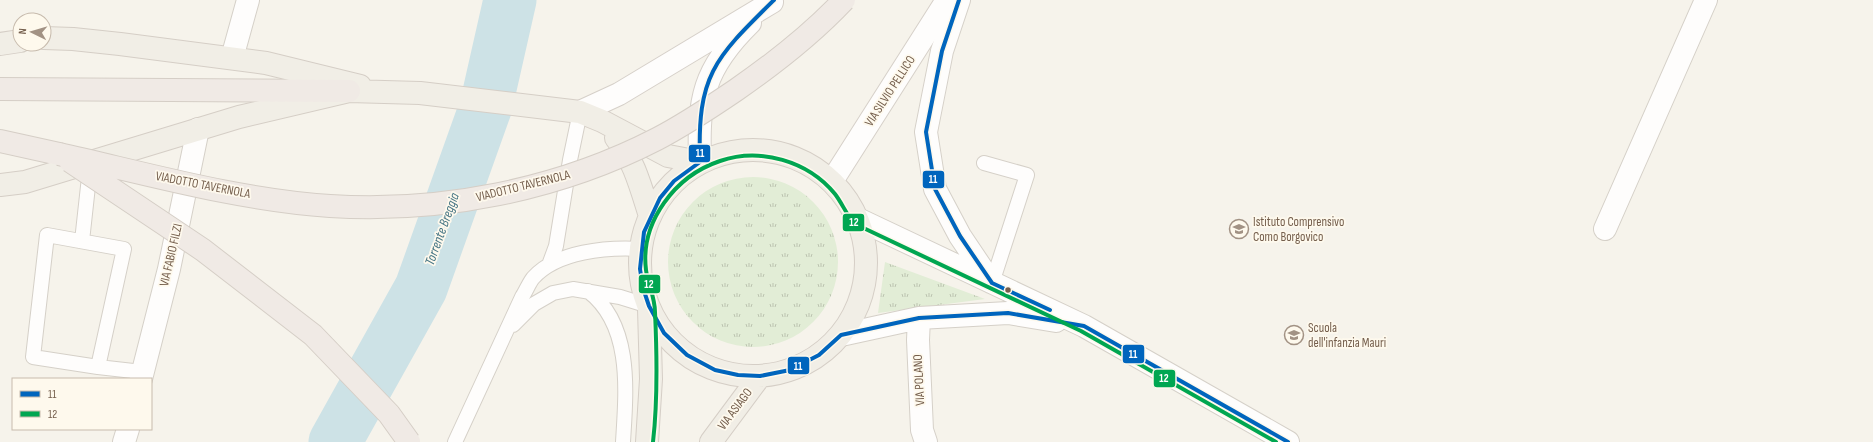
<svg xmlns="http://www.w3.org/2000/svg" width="1873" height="442" font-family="'Sofia Sans Condensed',sans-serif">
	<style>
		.grass { fill: url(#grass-tufts) }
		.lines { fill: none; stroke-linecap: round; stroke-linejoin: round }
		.river { stroke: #cde2e6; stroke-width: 53 }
		.lane-casing { stroke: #d5d0c8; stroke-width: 16 }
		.street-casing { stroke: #d5d0c8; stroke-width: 24 }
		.secondary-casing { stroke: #d6d0c9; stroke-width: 24 }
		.primary-casing { stroke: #d5cec6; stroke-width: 24 }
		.highway-casing { stroke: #d5cec6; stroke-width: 24 }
		.lane { stroke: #fefdfc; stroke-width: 14 }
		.street { stroke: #fefdfc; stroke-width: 22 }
		.secondary { stroke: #fefdfc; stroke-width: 22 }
		.primary { stroke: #f1eee6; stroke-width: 22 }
		.highway { stroke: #f0eae5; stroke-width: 22 }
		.highway-bridge-casing { stroke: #d5cec6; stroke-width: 24; stroke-linecap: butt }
		.highway-bridge { stroke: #f0eae5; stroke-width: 22 }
		.bus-1-casing { stroke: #fef9ed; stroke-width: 7 }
		.bus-2-casing { stroke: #fef9ed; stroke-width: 7 }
		.bus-1 { stroke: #0065bd; stroke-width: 4 }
		.bus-2 { stroke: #00a651; stroke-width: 4 }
		.bus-dot { fill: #745e4c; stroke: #fef9ed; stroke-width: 1.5 }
		.labels { text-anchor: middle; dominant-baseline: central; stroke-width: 3.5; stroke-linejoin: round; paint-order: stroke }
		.street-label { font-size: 13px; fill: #745e4c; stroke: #fef9ed }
		.poi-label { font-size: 13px; fill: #745e4c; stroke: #fef9ed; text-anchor: start }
		.water-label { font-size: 14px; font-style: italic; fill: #477685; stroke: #fef9ed }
		.line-badge { stroke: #fef9ed; stroke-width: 1.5 }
		.badge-label { font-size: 11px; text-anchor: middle; font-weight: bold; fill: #fff }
	</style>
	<defs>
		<pattern id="grass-tufts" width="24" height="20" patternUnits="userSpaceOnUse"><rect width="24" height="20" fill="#e2edd6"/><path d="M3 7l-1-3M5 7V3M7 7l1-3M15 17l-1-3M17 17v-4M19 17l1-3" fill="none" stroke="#bcc3b0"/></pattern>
	</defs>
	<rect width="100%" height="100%" fill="#f6f3eb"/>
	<path class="grass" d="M668 262a85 85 0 1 1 170 0a85 85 0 1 1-170 0Z
		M885,262L985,299L878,313Z"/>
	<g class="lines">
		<path class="river" d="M335,442L421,288L486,106L510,0"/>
		<g class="lane-casing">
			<path id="lane" d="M984,163L1027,175L992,283
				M47,235L124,249L98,367L33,357Z
				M82,241L90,168
				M549,265L556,246L570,160L580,112
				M588,291C633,325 626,392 623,442
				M513,325L534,304L553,293L573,289L620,297L649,306
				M98,367L142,372
				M455,442L522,297C526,291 529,283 533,278C557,251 607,247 641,249"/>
		</g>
		<g class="street-casing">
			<path id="street" d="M959,0L942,51L926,132L935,189L960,236L991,282
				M232,58L248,0
				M858,219L1084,326L1288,442
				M1605,229L1706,0
				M919,318L918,340L922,430L926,442
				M841,335L919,318L1008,313L1056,321
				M141,379L169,269L198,129
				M124,442L128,429"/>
		</g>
		<g class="secondary-casing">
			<path id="secondary" d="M580,112L619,94L772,2
				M700,162C698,99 703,69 750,23
				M832,181L947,0"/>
		</g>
		<g class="primary-casing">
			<path id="primary" d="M44,38L73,39L120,44L266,63L360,86
				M0,44L20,41
				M616,138C634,160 641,188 650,216
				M640 263a113 113 0 1 1 226 0a113 113 0 1 1-226 0Z
				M0,185L25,182L239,117L349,91L420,93L580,112L602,121L668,156L700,162
				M647,442L651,379L649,309
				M711,442L760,376"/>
		</g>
		<g class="highway-casing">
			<path id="highway" d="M0,89L349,91
				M0,141L59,154"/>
		</g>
		<use href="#lane" class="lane"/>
		<use href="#street" class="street"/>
		<use href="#secondary" class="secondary"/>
		<use href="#primary" class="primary"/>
		<use href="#highway" class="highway"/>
		<g class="highway-bridge-casing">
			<path id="highway-bridge" d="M59,154C148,174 239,200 330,206C441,213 558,190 657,139C684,125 711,107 736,90C775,63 812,34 844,0
				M70,161L203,250L313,335L389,414L409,442"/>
		</g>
		<use href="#highway-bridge" class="highway-bridge"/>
		<g class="bus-1-casing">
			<path id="bus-1" d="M774,0C714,59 697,75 700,162L674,181L660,198L644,232L640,269L643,288L649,306L664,333L687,355L715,370L738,375L760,376L790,370L819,355L841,335L919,318L1008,313L1084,326L1288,442
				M959,0L942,51L926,132L935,189L960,236L992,283L1050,310"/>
		</g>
		<g class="bus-2-casing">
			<path id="bus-2" d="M653,442C658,399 657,355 655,312C655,297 648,285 646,270C640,222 675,176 720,161C760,147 808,161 835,194C842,203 847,216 855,224L1081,331L1276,442"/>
		</g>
		<use href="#bus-1" class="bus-1"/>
		<use href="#bus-2" class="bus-2"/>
	</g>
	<defs>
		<g id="school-ring" transform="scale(1)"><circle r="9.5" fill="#fef9ed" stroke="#a29284" stroke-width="1.5"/><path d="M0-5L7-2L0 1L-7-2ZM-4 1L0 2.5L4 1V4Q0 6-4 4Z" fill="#a29284"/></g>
	</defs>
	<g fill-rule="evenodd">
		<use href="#school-ring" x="1239" y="229"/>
		<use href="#school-ring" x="1294" y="335"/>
	</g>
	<circle class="bus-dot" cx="1008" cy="290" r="3.5"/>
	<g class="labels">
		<g class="street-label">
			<text transform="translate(890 91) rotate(-57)">VIA SILVIO PELLICO</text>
			<text transform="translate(203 185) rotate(11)">VIADOTTO TAVERNOLA</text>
			<text transform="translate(523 186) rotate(-14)">VIADOTTO TAVERNOLA</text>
			<text transform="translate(171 255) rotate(-77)">VIA FABIO FILZI</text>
			<text transform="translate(919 380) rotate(-93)">VIA POLANO</text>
			<text transform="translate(735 409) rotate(-53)">VIA ASIAGO</text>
		</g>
		<g class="poi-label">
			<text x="1253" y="222">Istituto Comprensivo<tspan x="1253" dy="15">Como Borgovico</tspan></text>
			<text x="1308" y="328">Scuola<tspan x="1308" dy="15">dell'infanzia Mauri</tspan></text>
		</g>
		<g class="water-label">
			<text transform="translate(442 229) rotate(-70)">Torrente Breggia</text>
		</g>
	</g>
	<g class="line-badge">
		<rect x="688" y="144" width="23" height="19" rx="4" fill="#0065bd"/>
		<rect x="922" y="170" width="23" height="19" rx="4" fill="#0065bd"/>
		<rect x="842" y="213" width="23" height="19" rx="4" fill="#00a651"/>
		<rect x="638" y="274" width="23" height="20" rx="4" fill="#00a651"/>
		<rect x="1122" y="344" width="23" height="20" rx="4" fill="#0065bd"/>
		<rect x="787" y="356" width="23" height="19" rx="4" fill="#0065bd"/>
		<rect x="1153" y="369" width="23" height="19" rx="4" fill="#00a651"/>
	</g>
	<g class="badge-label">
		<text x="700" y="157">11</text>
		<text x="933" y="183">11</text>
		<text x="854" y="226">12</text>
		<text x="649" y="288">12</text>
		<text x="1133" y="358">11</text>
		<text x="798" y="370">11</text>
		<text x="1164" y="382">12</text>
	</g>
	<rect x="12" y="378" width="140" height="52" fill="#fef9ed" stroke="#c7bbad"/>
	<rect x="20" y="391" width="20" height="6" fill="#0065bd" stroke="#c7bbad"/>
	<text x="48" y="398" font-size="12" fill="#745e4c">11</text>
	<rect x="20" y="411" width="20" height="6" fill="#00a651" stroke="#c7bbad"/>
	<text x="48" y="418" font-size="12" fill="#745e4c">12</text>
	<g transform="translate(32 32) rotate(275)"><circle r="19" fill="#fef9ed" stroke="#c7bbad"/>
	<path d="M0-3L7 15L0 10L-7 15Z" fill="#a29284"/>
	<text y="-6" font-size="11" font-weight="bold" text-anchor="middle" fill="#745e4c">N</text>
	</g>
</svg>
